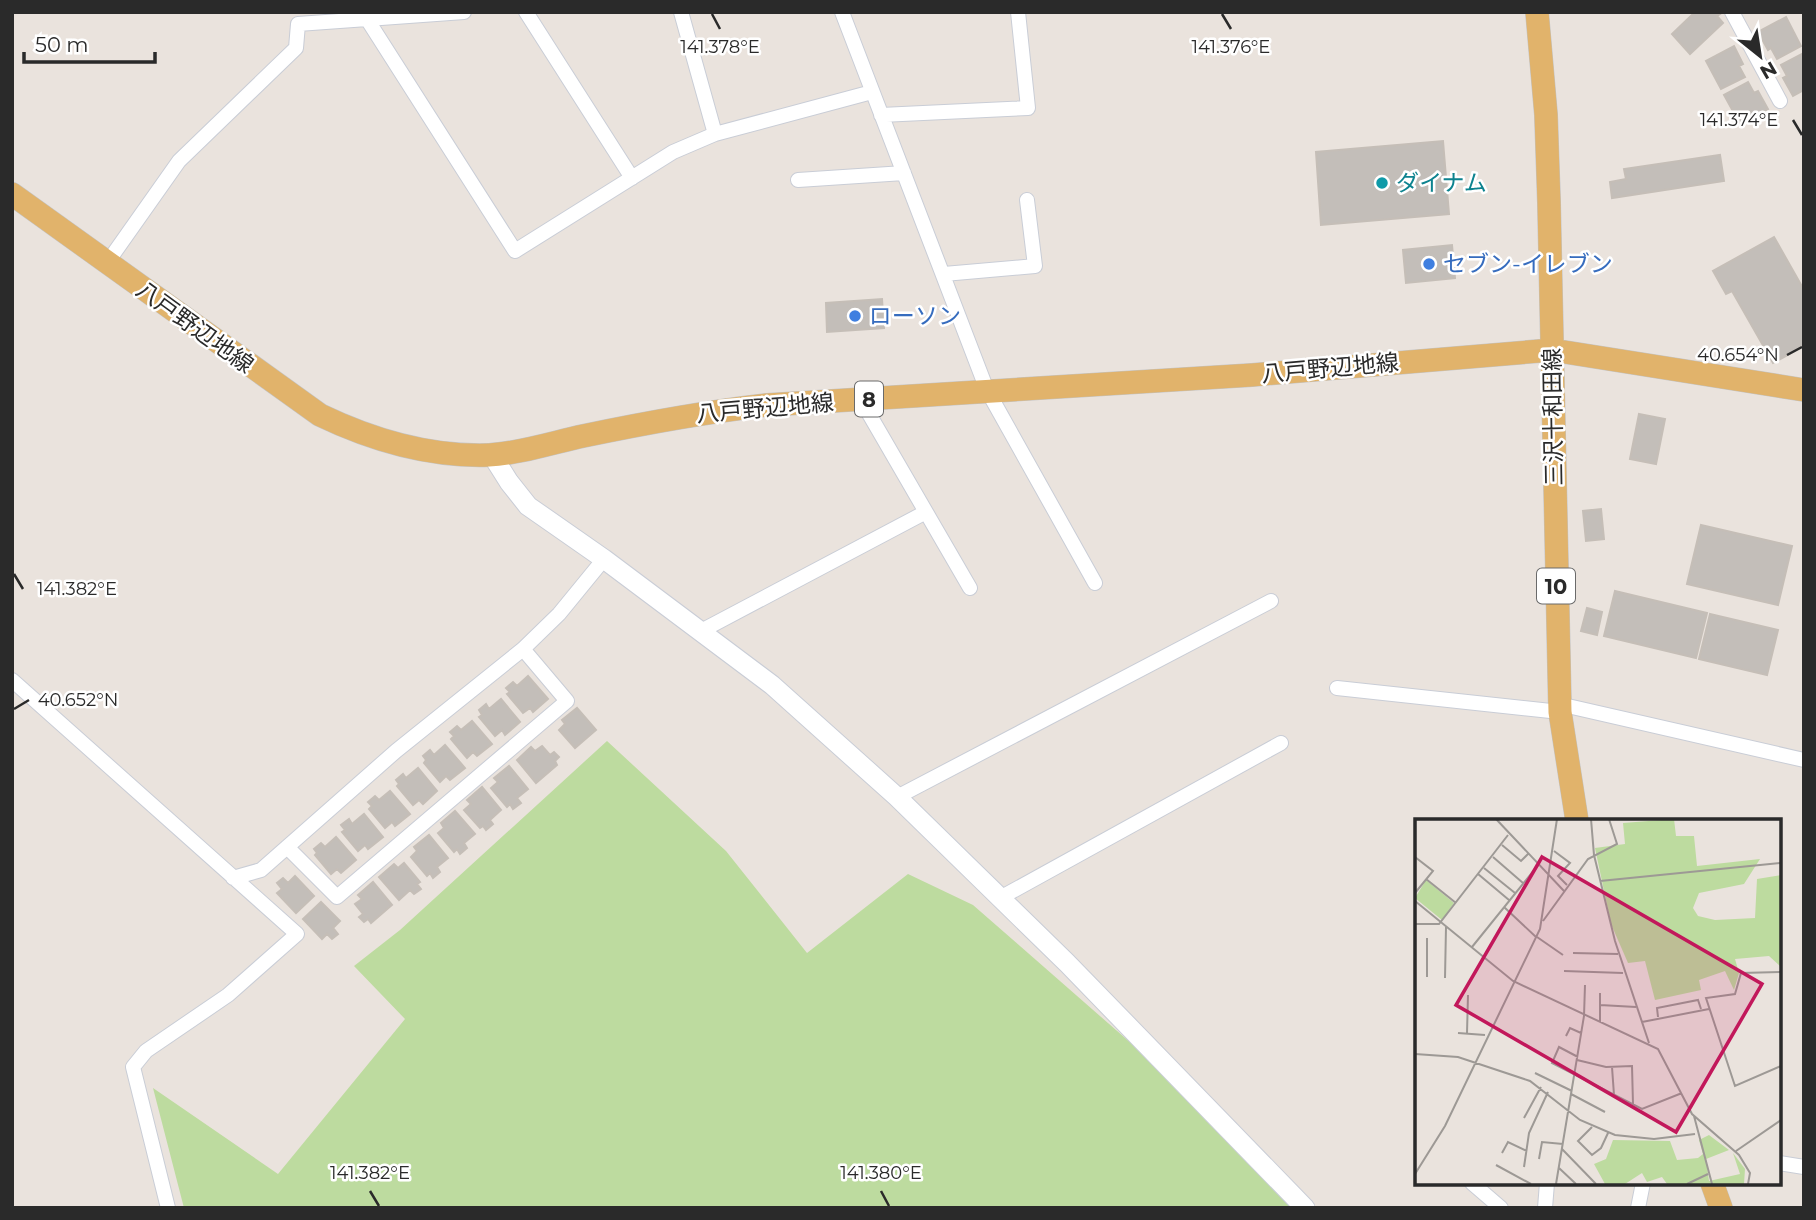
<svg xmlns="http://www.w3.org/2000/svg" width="1816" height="1220" font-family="Montserrat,'Noto Sans JP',sans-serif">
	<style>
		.green { fill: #bddb9f }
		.building { fill: #c3beb9; stroke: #c5beb7; stroke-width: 2 }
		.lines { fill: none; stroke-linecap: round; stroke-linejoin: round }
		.street-casing { stroke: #c9cdd6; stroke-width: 16 }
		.secondary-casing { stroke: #c9cdd6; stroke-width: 21 }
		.primary-casing { stroke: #c3c3c3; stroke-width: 24 }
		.street { stroke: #fff; stroke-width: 14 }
		.secondary { stroke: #fff; stroke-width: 19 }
		.primary { stroke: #e1b36b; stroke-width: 23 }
		.ticks { fill: none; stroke: #2a2a2a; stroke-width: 2.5 }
		.culture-dot { fill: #0f9aa8; stroke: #fff; stroke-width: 2.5 }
		.shop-dot { fill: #3f7fe0; stroke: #fff; stroke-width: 2.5 }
		.labels { text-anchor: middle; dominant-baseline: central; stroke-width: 5; stroke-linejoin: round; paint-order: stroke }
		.shield { fill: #fff; stroke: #6a6a6a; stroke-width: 2 }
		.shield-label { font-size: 21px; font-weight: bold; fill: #2a2a2a }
		.culture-label { font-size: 23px; fill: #0d838f; stroke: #fff; text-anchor: start }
		.shop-label { font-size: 23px; fill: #366cbe; stroke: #fff; text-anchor: start }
		.street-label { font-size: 23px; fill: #2a2a2a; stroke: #fff }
		.inset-road { fill: none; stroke: #9d9995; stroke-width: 2 }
		.view { fill: #c2185b; fill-opacity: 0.15; stroke: #c2185b; stroke-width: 3.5 }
		.inset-edge { fill: none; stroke: #2a2a2a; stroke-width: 3.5 }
		.ticks-label { font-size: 18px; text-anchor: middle; fill: #2a2a2a; stroke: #fff; stroke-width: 5; stroke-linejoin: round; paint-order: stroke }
	</style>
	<rect width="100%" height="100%" fill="#eae3dd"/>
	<path class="green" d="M607,741L726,851L807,953L908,874L973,905L1148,1058L1293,1208H184L153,1088L278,1174L405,1019L354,966L400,930Z"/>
	<path class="building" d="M1695,12H1718L1720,14L1717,16L1723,23L1690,54L1672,34Z
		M1786,17L1801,46L1777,59L1771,48L1768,50L1758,32Z
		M1734,46L1743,64L1739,66L1745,77L1721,89L1706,61Z
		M1804,53V90L1793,96L1783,78L1787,76L1781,65Z
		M1748,82L1754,93L1758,91L1768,109L1740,124L1724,95Z
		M1443,141L1449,214L1321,225L1316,152Z
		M1720,155L1724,181L1612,198L1610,182L1626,179L1624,169Z
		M1774,237L1804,290V346L1773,363L1732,291L1726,294L1713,271Z
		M1452,245L1455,278L1406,283L1403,250Z
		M882,299L884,328L827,332L826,303Z
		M1639,414L1665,419L1656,464L1630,459Z
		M1601,509L1604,539L1586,541L1583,511Z
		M1701,525L1792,546L1778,605L1687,584Z
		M1615,591L1707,613L1696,658L1604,636Z
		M1587,608L1602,612L1597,635L1581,631Z
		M1710,614L1778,630L1767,675L1699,659Z
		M528,676L548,699L533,712L530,708L523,713L507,694L510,692L506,688L513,682L517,686Z
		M501,699L520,722L505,735L502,730L495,736L479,717L482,715L479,710L486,704L489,709Z
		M577,708L596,730L575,748L559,730L565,724L562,720Z
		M472,721L492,744L477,756L473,752L467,758L451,739L454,736L450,732L457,726L461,730Z
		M445,745L465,768L450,780L446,776L440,782L424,763L426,760L423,756L430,750L434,755Z
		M542,746L550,755L554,752L559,757L555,761L557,765L536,783L517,760L531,747L535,751Z
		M509,766L528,789L517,798L521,803L513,809L510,804L507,807L491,788L498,782L494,778Z
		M418,768L437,791L423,804L419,800L413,805L397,786L399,784L396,780L403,774L406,778Z
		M482,787L501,810L490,820L493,824L486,830L483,826L480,828L464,810L471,804L467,800Z
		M390,791L410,814L395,826L392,822L385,828L369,809L372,806L368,802L375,796L379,800Z
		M455,811L475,834L464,843L467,848L460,854L457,849L454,852L438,833L444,828L441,823Z
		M364,814L383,837L368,849L365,845L358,851L342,832L345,830L341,825L349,819L352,824Z
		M429,835L448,858L437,867L440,872L433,878L430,873L427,876L411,857L417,851L414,847Z
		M336,837L356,860L341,873L337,869L331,874L315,855L317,853L314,849L321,843L325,847Z
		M404,863L420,882L417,884L421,889L414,894L410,890L399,900L379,877L394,864L398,868Z
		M295,876L314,896L296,913L277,893L282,889L277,883L283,878L288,883Z
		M373,882L392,905L371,923L368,919L364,922L359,917L363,914L355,904L362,899L358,895Z
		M321,902L340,921L333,928L338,934L332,939L327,934L322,939L303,919Z"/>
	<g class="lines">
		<g class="street-casing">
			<path id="street" d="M526,12L632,178
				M681,12L715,134
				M842,12L987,390L1095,583
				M1732,12L1780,101
				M367,19L515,251L673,152L715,134L872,92
				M881,115L1028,108L1018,12
				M798,180L904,173
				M107,263L179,161L296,48L298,24L464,12
				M944,274L1035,266L1027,200
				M861,400L970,588
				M701,631L926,512
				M12,680L297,934L228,995L146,1051L133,1067L168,1208
				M1337,688L1560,712
				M1559,704L1804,760
				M897,797L1271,601
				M287,847L337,897L567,701L523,649
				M233,878L261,870L396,751L523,649L559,614L604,559
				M1000,898L1281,743
				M1779,1163L1804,1167
				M1472,1183L1501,1208
				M1545,1208L1547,1183
				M1638,1208L1643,1183"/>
		</g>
		<g class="secondary-casing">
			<path id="secondary" d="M492,455L509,482L528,506L604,559L772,685L897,797L1067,963L1305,1208"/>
		</g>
		<g class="primary-casing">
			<path id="primary" d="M1537,12L1546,115L1549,203L1560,712L1577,821
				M12,194L320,415C372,440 430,457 489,455C517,454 555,442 583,436C645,423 704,412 767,405L1252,375L1552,350L1804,390
				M1712,1183L1721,1208"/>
		</g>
		<use href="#street" class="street"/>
		<use href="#secondary" class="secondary"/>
		<use href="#primary" class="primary"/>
	</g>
	<path class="ticks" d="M712,14L720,29M1222,14L1231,29M1793,120L1802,135M1787,355L1802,347M14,574L23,589M14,709L29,700M370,1191L379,1206M881,1191L889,1206"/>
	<circle class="culture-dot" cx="1382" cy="183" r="7"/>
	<g class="shop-dot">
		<circle cx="1429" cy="264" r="7"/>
		<circle cx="855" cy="316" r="7"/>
	</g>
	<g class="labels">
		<g class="shield">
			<rect x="855" y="381.5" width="28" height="35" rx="5"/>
			<rect x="1537" y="568.5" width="38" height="35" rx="5"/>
		</g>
		<g class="shield-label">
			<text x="869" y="399">8</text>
			<text x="1556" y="586">10</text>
		</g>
		<g class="culture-label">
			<text x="1396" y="183">ダイナム</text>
		</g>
		<g class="shop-label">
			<text x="1443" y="264">セブン-イレブン</text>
			<text x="869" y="316">ローソン</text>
		</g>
		<g class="street-label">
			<text transform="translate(195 327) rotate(36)">八戸野辺地線</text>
			<text transform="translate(1330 368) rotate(-5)">八戸野辺地線</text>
			<text transform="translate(765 408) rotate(-5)">八戸野辺地線</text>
			<text transform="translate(1553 417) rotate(-91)">三沢十和田線</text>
		</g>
	</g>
	<g transform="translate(1415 819)">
		<rect width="366" height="366" fill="#eae3dd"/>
		<path d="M259,0L261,17H279L282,47L345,40L329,65L284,74L278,89L283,97L300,101L340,99L342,60L366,56V148L354,137L320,140L324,154L319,171L310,152L284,161L286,171L240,181L230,142L213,144L196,105L180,29L210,25L208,4ZM11,61L39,84L27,101L0,79ZM294,316L314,331L291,340L294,362L325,355L318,334L330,350L329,365H252L247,358L232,363L227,354L210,365H190L179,345L191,340L198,321L255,322L262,341L283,339L288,335L284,321Z" fill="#bddb9f"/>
		<path class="inset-road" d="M81,0L149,72M176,0L179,36L200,122L234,224M87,26L106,42L113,35M139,32L155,44L143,57L152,66M0,38L18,52L0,74M78,38L108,64M69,49L100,74M63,55L94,81M11,60L41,84M185,62L366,44M0,82L98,162L243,230L277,295L324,336L335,354L333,365M89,88L121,118M128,102L173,40L202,25L194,0M0,105H24L93,16M122,118L148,136M57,128L124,45M158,134L203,135M149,152L208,154M366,153L326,154L320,175L291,179L320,267L366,247M12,158V119M30,159L31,108M185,174V203M185,186L221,188M243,198L242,189L283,181L286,190M227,203L294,190M43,214L70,216M52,214L53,176M151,217L155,209L166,214M0,235L43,238L115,262L165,301L200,316L239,320L280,315M163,238L144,228L137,244L227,290L267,274M162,241L191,248L217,247L218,285M197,248L199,276M120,254L157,272M156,275L190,293M279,297L297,365M109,299L126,268M177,308L163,322L177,336L186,329L193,314M147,330L181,365M321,332L366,301M87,334L93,323L112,332M124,340L127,323L148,325M81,346L116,365M109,348L114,314L133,273M144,349L161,365M0,355L30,307L125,110L142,0M141,365L169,197L170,166M272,365L293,355"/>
		<path class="view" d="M127,38L347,165L261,313L41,186Z"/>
		<rect width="366" height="366" class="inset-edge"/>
	</g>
	<g class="ticks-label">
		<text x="720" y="53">141.378°E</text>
		<text x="1231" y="53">141.376°E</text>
		<text x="1739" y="126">141.374°E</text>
		<text x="1738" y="361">40.654°N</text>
		<text x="77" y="595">141.382°E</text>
		<text x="78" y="706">40.652°N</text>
		<text x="370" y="1179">141.382°E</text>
		<text x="881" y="1179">141.380°E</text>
	</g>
	<rect width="1816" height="1220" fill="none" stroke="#2a2a2a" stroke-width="28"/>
	<g transform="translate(1760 56) rotate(150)" stroke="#ffffff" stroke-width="5" paint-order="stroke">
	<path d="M0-5L12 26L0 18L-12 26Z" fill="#2a2a2a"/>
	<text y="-10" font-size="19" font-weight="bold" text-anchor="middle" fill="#2a2a2a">N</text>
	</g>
	<path d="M24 52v10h131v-10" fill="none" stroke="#2a2a2a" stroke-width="3.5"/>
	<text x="35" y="52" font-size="21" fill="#2a2a2a" stroke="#ffffff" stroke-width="5" paint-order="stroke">50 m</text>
</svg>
